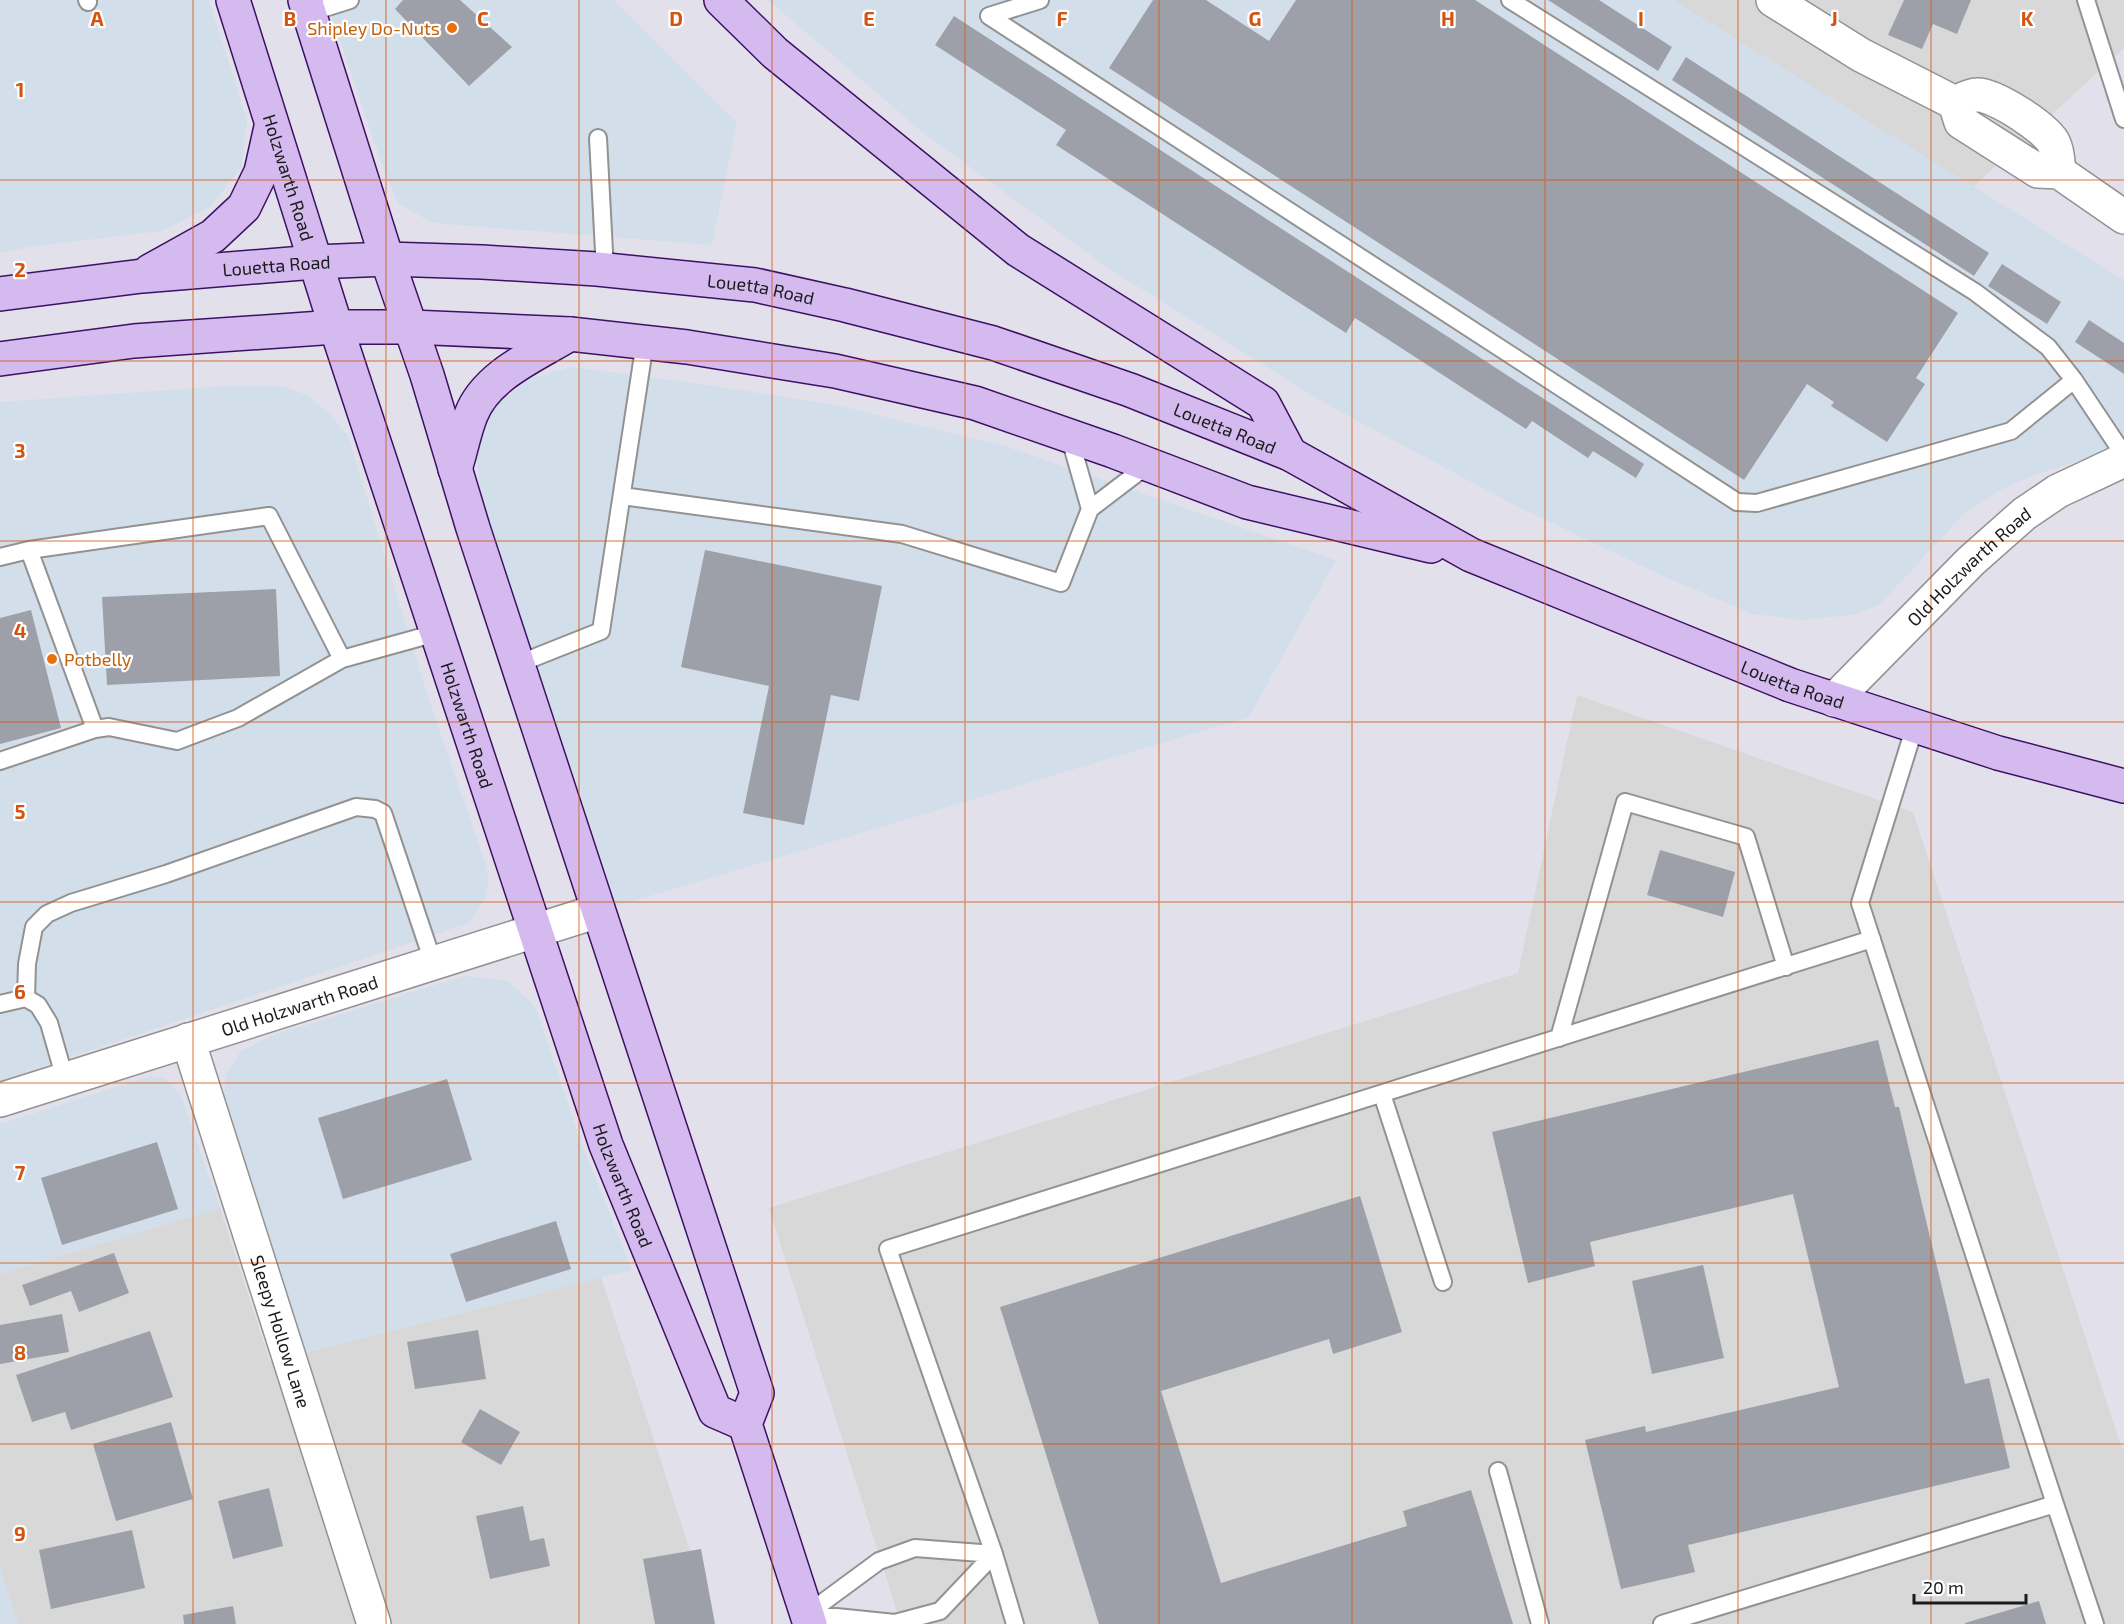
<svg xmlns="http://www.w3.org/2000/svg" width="2124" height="1624" font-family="'Exo 2',sans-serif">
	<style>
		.residential { fill: #d8d8d9 }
		.commercial { fill: #d2dfea }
		.building { fill: #9ea0a9 }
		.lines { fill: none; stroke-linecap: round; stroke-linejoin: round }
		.service-casing { stroke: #929292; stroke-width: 20 }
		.minor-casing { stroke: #929292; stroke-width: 36 }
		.secondary-casing { stroke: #3d1162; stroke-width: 36 }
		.service { stroke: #fff; stroke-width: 16 }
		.minor { stroke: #fff; stroke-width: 33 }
		.secondary { stroke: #d5baf0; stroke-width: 33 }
		.grid { fill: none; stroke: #d4530e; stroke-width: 1.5; stroke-opacity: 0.55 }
		.food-dot { fill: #e8710a; stroke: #fff; stroke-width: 2 }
		.labels { text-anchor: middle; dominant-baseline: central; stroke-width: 4.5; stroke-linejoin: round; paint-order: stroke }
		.food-label { font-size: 18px; fill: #c56008; stroke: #fff; text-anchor: end }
		.street-label { font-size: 18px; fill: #1b1b1b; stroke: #fff }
		.grid-label { font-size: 20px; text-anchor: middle; font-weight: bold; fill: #d4530e; stroke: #fff; stroke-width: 4.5; stroke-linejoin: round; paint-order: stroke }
	</style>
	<rect width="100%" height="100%" fill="#e2e1eb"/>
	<path class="residential" d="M1673,0H2124V48L1973,187Z
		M1577,695L1913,812L2122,1449H2124V1624H901L769,1208L1518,973Z
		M220,1208L270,1362L601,1277L714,1624H18L0,1567V1274Z"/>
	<path class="commercial" d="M0,0H209L247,120L241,168L210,207L161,231L29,247L0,253Z
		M326,0H614L737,122L712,245L432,223L398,203L386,176Z
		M768,0H1673L2124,280V446L2041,473L2004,488L1965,513L1879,605L1854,615L1800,620L1753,614L1665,577L1514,505L1326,404L1111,270L926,135Z
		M570,367L695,383L837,405L1008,447L1336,560L1249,717L617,906L482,499L476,459L490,410L529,379Z
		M224,386H282L307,395L330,414L348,436L425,687L485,863L489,882L484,900L469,923L0,1081V402Z
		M464,976L508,981L535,1006L578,1134L632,1270L303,1353L223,1101L226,1075L240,1052L271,1036Z
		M151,1076L165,1078L181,1095L220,1208L0,1274V1124Z
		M0,1567L18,1624H0Z"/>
	<path class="building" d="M403,0H460L512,47L469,86L395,9Z
		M1153,0H1206L1269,41L1296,0H1475L1958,313L1916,378L1925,384L1887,442L1831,406L1834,402L1807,384L1744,480L1109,68Z
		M1548,0H1599L1672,47L1658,71Z
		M1904,0H1971L1957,34L1933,24L1922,49L1888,35Z
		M954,16L1644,464L1636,478L1593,451L1588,458L1532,421L1526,429L1355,318L1346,333L1056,145L1066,130L935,45Z
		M1686,57L1989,253L1974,276L1672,80Z
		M2002,264L2061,302L2047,324L1988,286Z
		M2089,320L2124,343V374L2075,342Z
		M705,550L882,586L859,701L831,695L804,825L743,813L769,686L681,667Z
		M276,589L280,676L107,685L102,597Z
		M31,610L61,728L0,744V618Z
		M1660,850L1735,872L1723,917L1647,895Z
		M1878,1040L1895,1107H1899L1965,1384L1989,1378L2010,1468L1688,1545L1695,1572L1621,1589L1585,1440L1645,1426L1646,1432L1839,1387L1793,1194L1590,1242L1595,1266L1528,1283L1492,1132Z
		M447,1079L472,1160L343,1199L318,1118Z
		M157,1142L178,1209L62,1245L41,1178Z
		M1360,1196L1402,1332L1333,1354L1329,1339L1161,1391L1221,1583L1407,1526L1403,1511L1471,1490L1513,1624H1099L1000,1307Z
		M556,1221L571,1269L466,1302L450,1254Z
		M114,1253L129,1293L79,1312L71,1291L30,1306L22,1285Z
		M1703,1265L1724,1358L1652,1374L1632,1281Z
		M62,1314L69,1352L0,1364V1325Z
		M478,1330L486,1379L415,1389L407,1342Z
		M150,1331L173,1397L71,1430L65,1412L32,1422L16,1375Z
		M480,1409L520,1432L501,1465L461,1442Z
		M171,1422L193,1499L116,1521L93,1444Z
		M269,1488L283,1546L233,1559L218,1501Z
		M523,1506L530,1541L544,1538L550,1566L490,1579L476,1516Z
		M132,1530L145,1588L51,1609L39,1550Z
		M701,1549L715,1624H655L643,1559Z
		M2039,1601L2046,1624H1965V1623Z
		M233,1606L236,1624H184L183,1615Z"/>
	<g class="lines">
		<g class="service-casing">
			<path id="service" d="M87,0L88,2
				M1040,0L989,16L1737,502L1757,503L2011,431L2074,380
				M1510,0L1975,292L2048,347L2074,380L2124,455
				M2086,0L2124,119
				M309,13L350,0
				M598,138L605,270
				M1069,435L1090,509
				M622,496L902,534L1061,583L1090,509L1149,464
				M29,550L95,729
				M0,557L29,550L269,516L342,659L436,633
				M518,664L601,631L645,342
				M0,761L95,729L109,727L177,741L238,718L342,659
				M26,998L27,964L34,927L47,914L71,903L166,874L356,807L375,809L383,813L433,962
				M0,1004L26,998L38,1005L49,1023L65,1079
				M1559,1038L1625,802L1746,837L1786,967
				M1382,1094L1443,1282
				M1498,1471L1540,1624
				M2055,1504L2095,1624
				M807,1614L895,1623L940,1611L994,1554
				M807,1614L879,1561L915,1548L994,1554
				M1015,1624L994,1554L888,1249L1872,939
				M1662,1624L2055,1504L1860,903L1915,726"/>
		</g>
		<g class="minor-casing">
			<g id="minor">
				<path d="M1773,0L1861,55L1955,103C1961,100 1970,95 1977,95C1994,94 2048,129 2054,144C2058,152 2058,163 2059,172"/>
				<path d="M1955,103L1961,122L2038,171L2059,172L2124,217"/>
				<path id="s1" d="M1834,700L1971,561L2024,514L2058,491L2124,460"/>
				<path id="s2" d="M188,1040L374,1624"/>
				<path id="s3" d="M0,1100L598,911"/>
			</g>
		</g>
		<g class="secondary-casing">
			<g id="secondary">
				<path id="s4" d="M233,0L336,327L606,1145L715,1411L745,1424"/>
				<path d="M305,0L387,259L427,375L473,528L757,1393L745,1424L810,1624"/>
				<path d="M721,0L775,53L1018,250L1263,403L1290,454"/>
				<path d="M150,271L213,236L244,207L261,172L271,127"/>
				<path id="s5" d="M0,294L142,276L315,262L387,259L482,262L597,269L755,285L845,305L993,343L1130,390L1290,454L1471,555L1790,685L1998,753L2124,786"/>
				<path d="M0,359L134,341L336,327H411L570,334L687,347L835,371L975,403L1113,451L1247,502L1431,546"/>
				<path d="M455,469C461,451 464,432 471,415C486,375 536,355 570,334"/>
			</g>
		</g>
		<use href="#service" class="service"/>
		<use href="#minor" class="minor"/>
		<use href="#secondary" class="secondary"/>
	</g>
	<path class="grid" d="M193,0V1624M386,0V1624M579,0V1624M772,0V1624M965,0V1624M1159,0V1624M1352,0V1624M1545,0V1624M1738,0V1624M1931,0V1624M0,180H2124M0,361H2124M0,541H2124M0,722H2124M0,902H2124M0,1083H2124M0,1263H2124M0,1444H2124"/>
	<g class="food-dot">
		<circle cx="452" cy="28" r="6"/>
		<circle cx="52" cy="659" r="6"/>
	</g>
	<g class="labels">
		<g class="food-label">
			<text x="440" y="28">Shipley Do-Nuts</text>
			<text x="64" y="659" text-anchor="start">Potbelly</text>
		</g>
		<g class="street-label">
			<text stroke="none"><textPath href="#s4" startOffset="186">Holzwarth Road</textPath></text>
			<text stroke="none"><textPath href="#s5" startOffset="278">Louetta Road</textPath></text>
			<text stroke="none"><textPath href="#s5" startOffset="764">Louetta Road</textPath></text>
			<text stroke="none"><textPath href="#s5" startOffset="1250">Louetta Road</textPath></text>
			<text stroke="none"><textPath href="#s1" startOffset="190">Old Holzwarth Road</textPath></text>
			<text stroke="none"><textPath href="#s5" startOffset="1874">Louetta Road</textPath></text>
			<text stroke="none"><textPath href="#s4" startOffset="762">Holzwarth Road</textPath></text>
			<text stroke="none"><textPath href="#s3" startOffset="314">Old Holzwarth Road</textPath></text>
			<text stroke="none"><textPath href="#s4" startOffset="1248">Holzwarth Road</textPath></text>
			<text stroke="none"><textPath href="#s2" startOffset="306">Sleepy Hollow Lane</textPath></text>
		</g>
	</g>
	<g class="grid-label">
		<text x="97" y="26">A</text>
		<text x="290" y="26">B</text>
		<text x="483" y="26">C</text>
		<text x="676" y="26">D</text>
		<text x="869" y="26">E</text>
		<text x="1062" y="26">F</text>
		<text x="1255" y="26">G</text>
		<text x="1448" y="26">H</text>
		<text x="1641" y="26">I</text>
		<text x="1834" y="26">J</text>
		<text x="2027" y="26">K</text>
		<text x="20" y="97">1</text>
		<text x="20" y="277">2</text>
		<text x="20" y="458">3</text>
		<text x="20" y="638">4</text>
		<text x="20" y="819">5</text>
		<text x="20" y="999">6</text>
		<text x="20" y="1180">7</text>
		<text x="20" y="1360">8</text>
		<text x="20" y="1541">9</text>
	</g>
	<path d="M1914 1594v9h112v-9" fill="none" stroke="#1b1b1b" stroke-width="3"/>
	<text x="1923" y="1594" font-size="18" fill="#1b1b1b" stroke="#ffffff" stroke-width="4.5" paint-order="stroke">20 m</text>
</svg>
